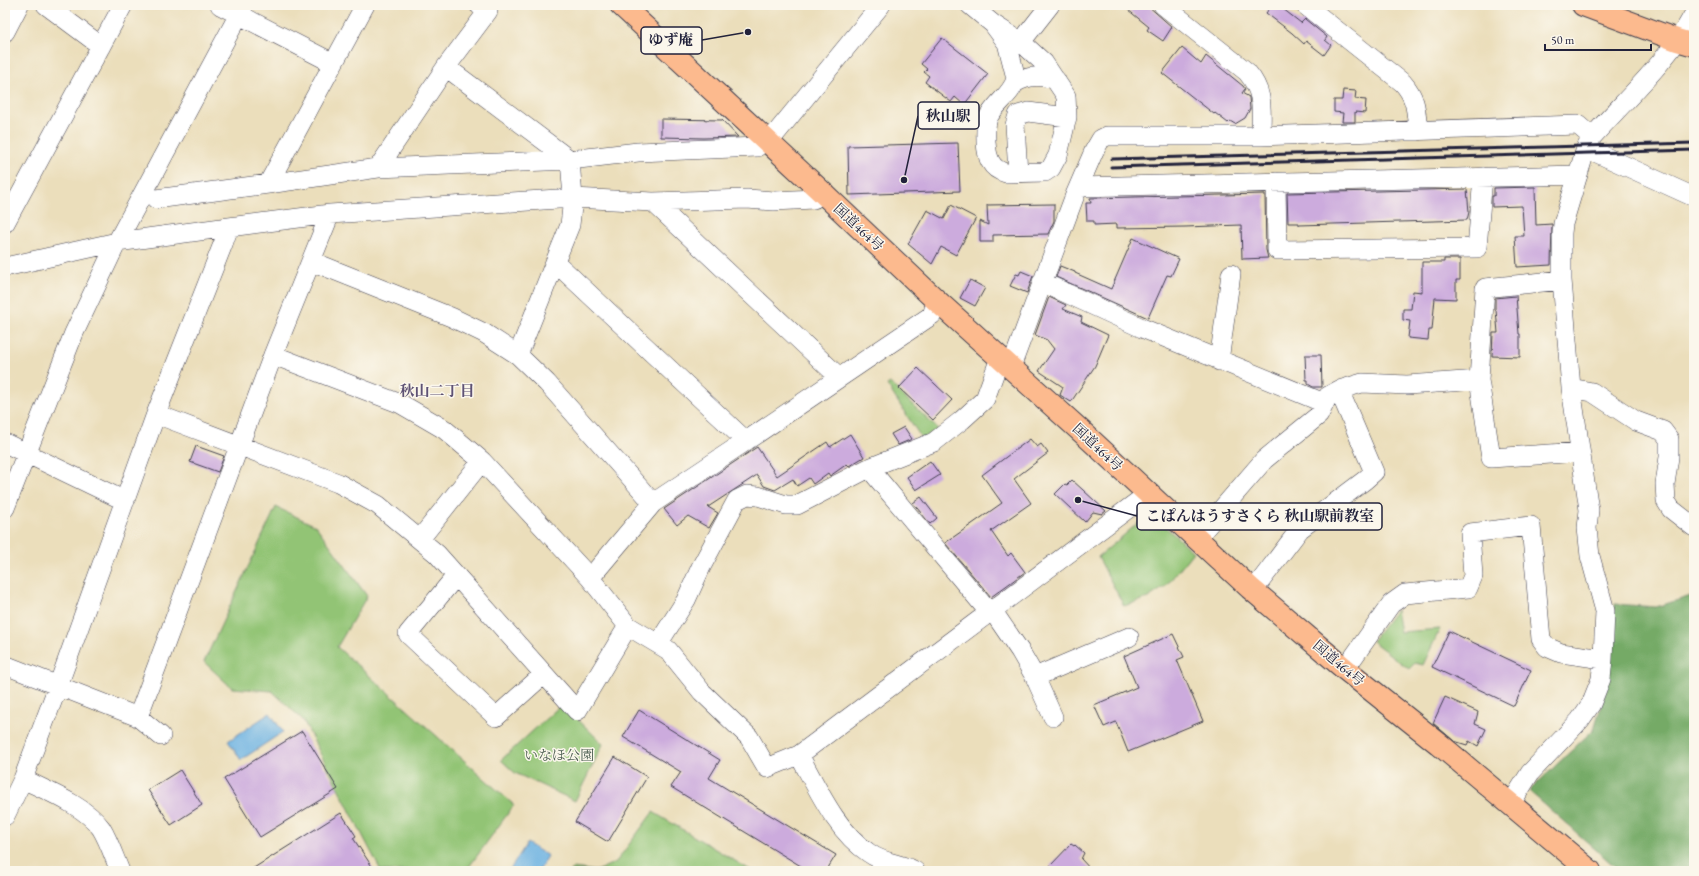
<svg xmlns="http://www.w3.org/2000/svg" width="1699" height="876" font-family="'EB Garamond','Noto Serif JP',serif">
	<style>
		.green { fill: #92c474; stroke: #5a7358 }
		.forest { fill: #75aa66; stroke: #4c6650 }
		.water { fill: #6ab1e1; stroke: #466a8e }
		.building { fill: #ccabdd }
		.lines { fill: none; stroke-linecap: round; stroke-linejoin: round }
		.minor-casing { stroke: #403e4e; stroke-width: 20 }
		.major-casing { stroke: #403e4e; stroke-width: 24 }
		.highway-casing { stroke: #403e4e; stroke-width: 24 }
		.minor { stroke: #fff; stroke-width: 19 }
		.major { stroke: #fcba8e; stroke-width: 22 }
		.highway { stroke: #fcba8e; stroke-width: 22 }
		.rail { stroke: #22223b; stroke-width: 3 }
		.labels { text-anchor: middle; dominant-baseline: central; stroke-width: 3; stroke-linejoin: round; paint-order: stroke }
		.street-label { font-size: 14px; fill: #22223b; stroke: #fbf7ec }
		.park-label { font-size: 14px; fill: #495b4f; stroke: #fbf7ec }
		.neighbourhood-label { font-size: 15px; font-weight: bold; fill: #5e5274; stroke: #fbf7ec }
		.leader { fill: none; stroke: #22223b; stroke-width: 1.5 }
		.callout-dot { fill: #22223b; stroke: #fbf7ec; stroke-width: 1.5 }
		.callout { fill: #fbf7ec; stroke: #22223b; stroke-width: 1.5 }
		.callout-label { font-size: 15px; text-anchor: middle; font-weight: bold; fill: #22223b }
	</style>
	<rect width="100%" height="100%" fill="#fbf7ec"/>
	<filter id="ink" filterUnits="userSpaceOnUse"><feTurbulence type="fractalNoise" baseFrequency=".025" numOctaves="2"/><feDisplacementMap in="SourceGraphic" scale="8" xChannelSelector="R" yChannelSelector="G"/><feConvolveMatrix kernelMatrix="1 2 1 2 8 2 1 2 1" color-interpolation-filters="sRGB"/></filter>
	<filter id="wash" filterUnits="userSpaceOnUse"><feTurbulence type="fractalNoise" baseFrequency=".012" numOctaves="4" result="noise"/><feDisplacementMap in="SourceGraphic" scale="16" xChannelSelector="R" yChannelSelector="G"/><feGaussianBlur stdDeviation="0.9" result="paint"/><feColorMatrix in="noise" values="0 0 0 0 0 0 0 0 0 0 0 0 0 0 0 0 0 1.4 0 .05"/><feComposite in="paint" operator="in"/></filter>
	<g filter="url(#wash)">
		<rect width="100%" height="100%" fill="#ebdebb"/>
		<path class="green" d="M890,383L938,429L922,439L887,385Z
			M276,507L316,526L367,596L337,647L514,805L466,871H381L303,720L272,691L232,688L204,662Z
			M1150,513L1193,552L1166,586L1148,598L1124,606L1098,557Z
			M1396,610L1400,632L1440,629L1423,665L1415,663L1409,669L1372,641Z
			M562,704L603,744L575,801L515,773L501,760Z
			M653,812L752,871H571L573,868L596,871L616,862Z"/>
		<path class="forest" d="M1694,595V871H1620L1529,791L1594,729L1605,692L1615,604L1656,607Z"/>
		<path class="water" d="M270,713L283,732L241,760L228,741Z
			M527,843L548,856L539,871H509Z"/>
		<g id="blocks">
			<path class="building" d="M1122,5H1147L1172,27L1163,41L1147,30L1149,27Z
				M1272,5H1278L1301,23L1305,19L1327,37L1325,40L1331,45L1324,55L1306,41L1304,44L1292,33L1266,13Z
				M942,38L988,74L964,105L955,97L951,102L925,82L929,76L924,72L927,69L921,64Z
				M1182,48L1201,64L1206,56L1243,86L1245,89L1242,93L1249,97L1250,109L1245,118L1235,124L1230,121L1228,123L1215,113L1214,114L1162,73Z
				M1343,90L1356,91L1355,99L1366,100L1365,113L1355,112V122H1342L1343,113L1334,112V100H1342Z
				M661,119L722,120L738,137L704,138L661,137Z
				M958,143L960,191L849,195L848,146Z
				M1535,187L1536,225L1552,224L1551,265L1517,267L1515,236H1524L1522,206L1492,207V196H1494V188Z
				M1467,189L1469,212L1467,220L1299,225V223H1288L1287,193Z
				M1265,194L1266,250L1268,258L1242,259L1241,225L1185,227L1117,228V224L1094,225V221H1087L1086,203H1091L1090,198Z
				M1054,204V221L1048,234L993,235V242H980V221L988,225L987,205Z
				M951,205L976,218L956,255L941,247L932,264L908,244L927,210L944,219Z
				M1133,238L1179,259L1171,276L1167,275L1148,318L1056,277L1060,266L1075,272V273L1111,289Z
				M1444,259H1460V280H1456V299L1435,298L1432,330H1429L1428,340L1408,338L1410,321L1403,320V309H1411L1413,291L1422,292V262H1444Z
				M1021,271L1033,276L1027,293L1010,286L1016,274L1019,275Z
				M970,280L985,288L975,306L960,298Z
				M1516,296L1519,334H1520V357L1492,356L1493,333H1498L1496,310H1495V298Z
				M1049,297L1066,305L1063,309L1082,317L1081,322L1108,335L1095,366L1071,402L1060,395L1063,387L1039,371L1054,349L1047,340L1035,335Z
				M1305,355H1321L1322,387H1313L1308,384V380H1306Z
				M918,368L952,400L933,420L899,388Z
				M904,427L912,439L898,445L891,434Z
				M850,434L864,457L849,466L847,464L830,476L828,473L813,484L809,478L797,486L793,479L775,490L764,486L757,475L708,507L718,513L709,528L688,516L677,525L664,509L757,447L777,476L827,442L830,447Z
				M1030,439L1037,447L1041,444L1048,453L1014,479L1031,503L991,531L1008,556L1011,553L1025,572L991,597L945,543L1002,503L982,475Z
				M196,446L224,456L218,472L190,462Z
				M930,461L940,475L916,490L907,477Z
				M1072,480L1106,511L1102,514L1093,512L1085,522L1055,494L1065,484L1067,485Z
				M921,497L937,518L930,524L913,503Z
				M1449,631L1531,670L1514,706L1432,667Z
				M1173,634L1184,657L1177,660L1203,721L1128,752L1116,722L1104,727L1094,705L1137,687L1124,656Z
				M1445,697L1478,712L1475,724L1486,729L1478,746L1469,741L1467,745L1454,741L1433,723Z
				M639,710L720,760L709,778L836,855L826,871H809L671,787L681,772L623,737Z
				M302,731L338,789L260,837L224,779Z
				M615,757L647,777L608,842L575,822Z
				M180,770L202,805L171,825L148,790Z
				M341,813L356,836L353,838L375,871H249Z
				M1071,844L1074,846L1075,845L1084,853L1081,859L1092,871H1055L1050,866Z"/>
		</g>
	</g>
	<g filter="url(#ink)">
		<use href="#blocks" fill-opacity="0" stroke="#403e4e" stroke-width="1"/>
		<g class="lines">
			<g class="minor-casing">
				<path id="minor" d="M46,5L101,46
					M220,5L333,63
					M365,5L268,184L378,168L446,67L488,11L479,5
					M970,5L993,24L1021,42L1044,63L1066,96L1067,117L1058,155L1051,168L1045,172L1006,173C990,169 987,157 986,142C986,134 985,126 988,118C995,103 1013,94 1016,78L1007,43L993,24
					M1163,5L1247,72C1265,93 1261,110 1261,136
					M1305,5L1403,83C1417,99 1416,112 1418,131
					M5,32L19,5
					M1021,42L1050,5
					M446,67L570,160L573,198L653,202L839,377
					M1015,83C1029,75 1041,75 1056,80
					M768,143L881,5
					M1586,148L1694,197
					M378,168L570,160L638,152L757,147
					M1018,173L1015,125L1018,115L1028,112L1067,117
					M1276,182L1277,250L1477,248L1483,177
					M1079,187L1578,175
					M156,199L268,184
					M653,202L747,199L774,201L814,199
					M330,214L573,198L570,225L555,262L746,441L653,503L590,578
					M5,223L123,5
					M311,261L451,317L484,333L518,355L547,383L653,503
					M5,267L117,242L229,227
					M1042,282L1142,328L1324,403
					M273,355L401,404L444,429L482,461L590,578L628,626L668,650L702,692L749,737L767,768L799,755L1149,493
					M518,355L555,262
					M1219,361L1231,274
					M1011,367L1075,195L1094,151L1101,139L1107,136H1261L1578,125L1592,137
					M1479,380L1491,458L1580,452
					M1571,388L1592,392L1636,421L1663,431L1669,439V457L1665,484L1666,501L1671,509L1694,527
					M156,414L338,483L378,505L437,554L577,711L628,626
					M746,441L932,315L937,301
					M5,443L125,501
					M869,468L989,612
					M5,508L74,333L117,242L244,5
					M420,539L482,461
					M1196,539L1264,460L1319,415L1328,396L1339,390L1362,383L1407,385L1479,380L1485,288L1562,280
					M456,576L408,634L496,717L544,674
					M1250,588L1259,583L1300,529L1365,480L1374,472L1339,390
					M992,610L1020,651L1035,677L1053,717
					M658,644L686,600L701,567L737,500L747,495L758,496L786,505H797L869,468L934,442L962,420L985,399L1000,358
					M5,665L138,717L161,736
					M1345,669L1391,604L1405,594L1468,588L1473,576L1470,533L1531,526L1541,639L1547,647L1561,653L1603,659
					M1035,677L1129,637
					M799,755C818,789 836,831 869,853C884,864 900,863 915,871
					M23,779C47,791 85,806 101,828C109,841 114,857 120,871
					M1510,805L1530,773L1580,720L1591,704L1601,679L1603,659L1605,611L1590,556L1587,528L1589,510L1571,388L1562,280V233L1563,224L1586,148L1592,137C1627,98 1669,60 1694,14
					M5,816L23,779L58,686L156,414L223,244L229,227L330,214L273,355L138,717"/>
			</g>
			<g class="major-casing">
				<path id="major" d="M1583,5L1677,40L1694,45"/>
			</g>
			<g class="highway-casing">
				<path id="highway" d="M621,5L823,193L937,301L1082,432L1250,588L1345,669L1439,744L1590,871"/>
			</g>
			<use href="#minor" class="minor"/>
			<use href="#major" class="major"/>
			<use href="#highway" class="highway"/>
			<path class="rail" d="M1112,159L1694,143
				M1111,167L1694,150"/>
		</g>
	</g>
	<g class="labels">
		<g class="street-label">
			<text transform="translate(859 227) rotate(43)">国道464号</text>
			<text transform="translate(1098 447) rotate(43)">国道464号</text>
			<text transform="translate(1339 663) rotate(40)">国道464号</text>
		</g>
		<g class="park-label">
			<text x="559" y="755">いなほ公園</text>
		</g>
		<g class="neighbourhood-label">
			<text x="437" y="390">秋山二丁目</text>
		</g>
	</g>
	<path class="leader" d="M748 32L702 40M904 180L918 116M1078 500L1137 516"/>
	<g class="callout-dot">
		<circle cx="748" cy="32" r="4"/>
		<circle cx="904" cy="180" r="4"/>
		<circle cx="1078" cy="500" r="4"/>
	</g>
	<g class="callout">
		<rect x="641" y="27" width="61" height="27" rx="4"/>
		<rect x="918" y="102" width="61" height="27" rx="4"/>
		<rect x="1137" y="503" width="245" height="27" rx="4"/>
	</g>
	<g class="callout-label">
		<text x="671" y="45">ゆず庵</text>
		<text x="948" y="121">秋山駅</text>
		<text x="1260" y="521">こぱんはうすさくら 秋山駅前教室</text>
	</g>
	<rect width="1699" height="876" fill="none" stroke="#fbf7ec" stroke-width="20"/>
	<path d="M1545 44v6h106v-6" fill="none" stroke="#22223b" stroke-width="2"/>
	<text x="1551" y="44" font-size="12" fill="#22223b" stroke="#fbf7ec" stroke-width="3" paint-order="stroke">50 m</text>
</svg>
